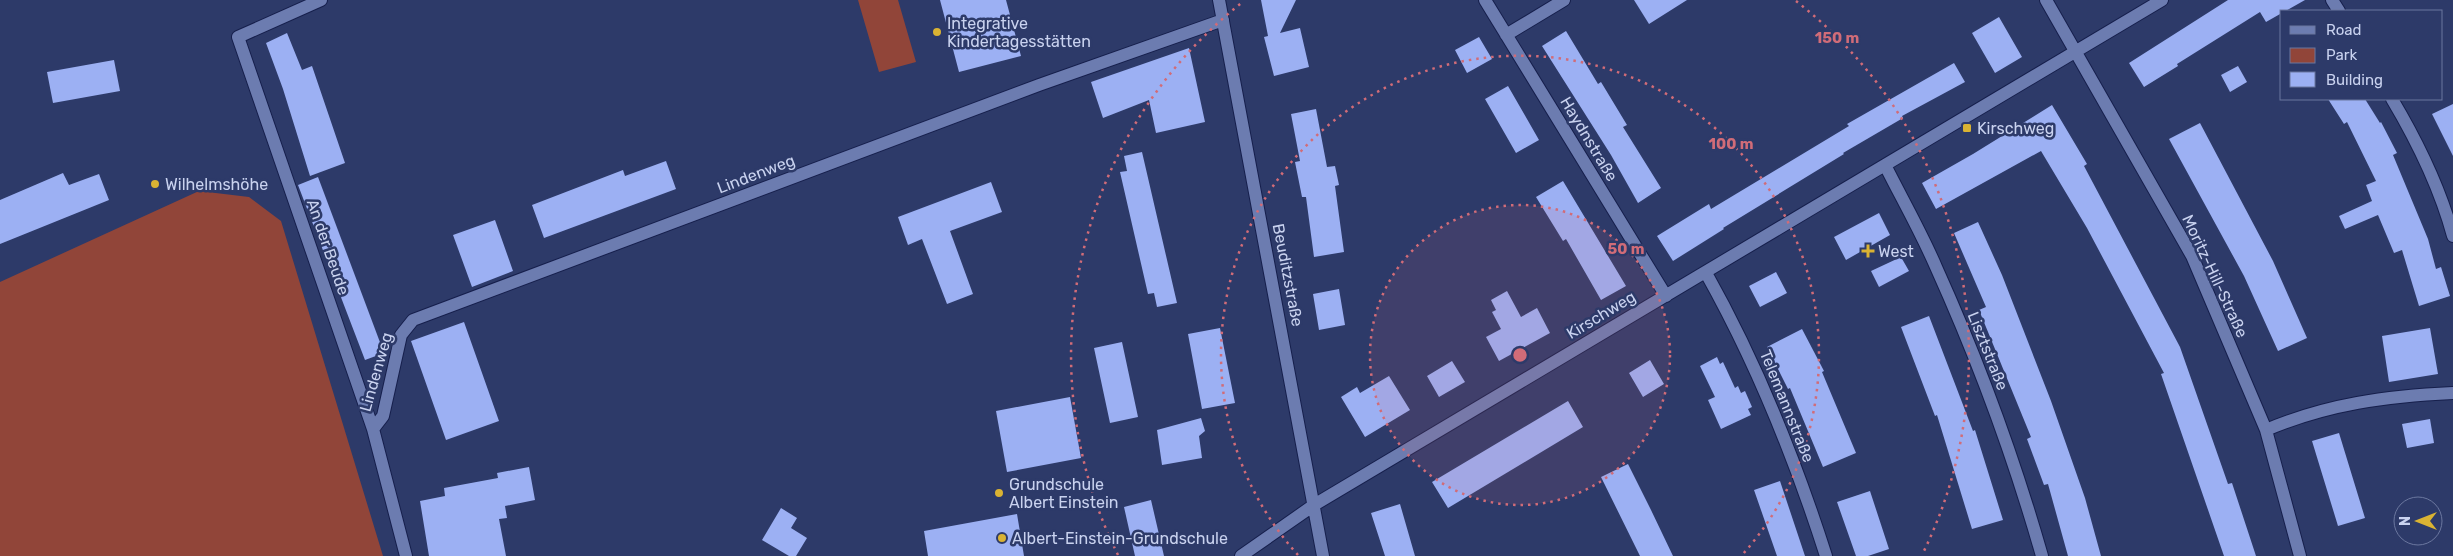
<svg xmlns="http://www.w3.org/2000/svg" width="2453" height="556" font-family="Rubik,sans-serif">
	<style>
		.green { fill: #914539 }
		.building { fill: #9cb0f3 }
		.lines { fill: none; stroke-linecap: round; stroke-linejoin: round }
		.minor-casing { stroke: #161f4c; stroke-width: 14 }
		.minor { stroke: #6c7cb0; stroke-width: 12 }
		.ring { fill: none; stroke: #d16c78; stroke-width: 2.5; stroke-dasharray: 2.5 5 }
		.poi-dot { fill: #dab333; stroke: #2d3a69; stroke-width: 2 }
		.labels { text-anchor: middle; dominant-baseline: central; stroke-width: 5; stroke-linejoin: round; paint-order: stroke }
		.poi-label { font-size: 16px; fill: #c9d2ef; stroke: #2d3a69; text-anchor: start }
		.street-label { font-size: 16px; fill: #c9d2ef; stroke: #2d3a69 }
		.centre { fill: #d16c78; stroke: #2d3a69; stroke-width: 2.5 }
		.ring-label { font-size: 15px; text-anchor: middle; font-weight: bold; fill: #d16c78; stroke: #2d3a69; stroke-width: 5; stroke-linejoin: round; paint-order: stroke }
	</style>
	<rect width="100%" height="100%" fill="#2d3a69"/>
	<path class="green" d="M858,0H898L916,62L879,72Z
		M199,191L249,197L281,221L383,556H0V282Z"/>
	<path class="building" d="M940,0H1006L1021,56L959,72Z
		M1261,0H1296L1280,33L1300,28L1309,67L1274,76L1264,37L1268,36Z
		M1634,0H1687L1649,24Z
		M2228,0H2305L2266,22L2260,12L2177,64L2178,66L2144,87L2129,63Z
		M1999,17L2022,57L1995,73L1972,33Z
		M1566,31L1598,84L1601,82L1627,125L1623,127L1661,188L1638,203L1611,155L1542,46Z
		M287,33L302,70L312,66L345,163L310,176L283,89L266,43Z
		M1479,37L1492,59L1467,73L1455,50Z
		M1189,48L1205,122L1156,133L1149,100L1103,118L1091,82Z
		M114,60L120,91L53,103L47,72Z
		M1954,63L1965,82L1902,116L1903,118L1843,153L1844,154L1723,228L1724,229L1673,261L1657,236L1709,204L1711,209L1849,126L1847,124Z
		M2238,66L2247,82L2230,92L2221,75Z
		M1508,86L1539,140L1516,153L1485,99Z
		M2328,99H2365L2380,123L2381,122L2397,153L2393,155L2428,239L2436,269L2441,267L2450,296L2419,306L2402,250L2394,253L2378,215L2345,229L2339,216L2372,201L2366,185L2376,181L2347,122L2344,124Z
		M2453,104V156L2432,114Z
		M2052,105L2087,164L2084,166L2180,347L2228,484L2232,483L2256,556H2224L2161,374L2164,373L2087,228L2041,151L1936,209L1922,183L1973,154Z
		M1316,109L1327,167L1335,166L1339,185L1335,186L1344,252L1314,257L1306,197H1302L1295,162L1300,161L1291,114Z
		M2200,123L2273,261L2307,338L2278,351L2244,276L2169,139Z
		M1142,152L1177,303L1157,307L1154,293L1148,294L1120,172L1127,171L1124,156Z
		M666,161L676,189L544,238L532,205L623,170L625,176Z
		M63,173L69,185L99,174L109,200L0,244V200Z
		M318,177L384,353L365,360L298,185Z
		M1563,181L1626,286L1601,300L1566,239L1563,241L1536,197Z
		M991,182L1002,212L950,231L973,294L947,304L922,239L908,245L898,217Z
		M1879,213L1890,235L1846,260L1834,237Z
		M495,220L513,271L472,287L453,235Z
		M1978,222L2002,275L2051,401L2085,498L2101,556H2068L2048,484L2044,485L2027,439L2031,437L1979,310L1986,307L1954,233Z
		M1901,257L1909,271L1879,287L1871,271Z
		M1776,272L1787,293L1760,307L1749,286Z
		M1339,289L1345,325L1319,330L1313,294Z
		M1507,291L1521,317L1537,308L1550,333L1499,361L1486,337L1501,329L1492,312L1496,310L1491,300Z
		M1929,316L1973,431L1975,430L2003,520L1972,529L1937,415L1935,416L1901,327Z
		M464,322L499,421L446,440L411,341Z
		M1220,328L1235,403L1202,409L1188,334Z
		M2430,328L2438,374L2389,382L2382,336Z
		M1802,329L1824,371L1822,372L1856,453L1823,467L1790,388L1788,389L1767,347Z
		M1122,342L1138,417L1110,423L1094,348Z
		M1717,357L1720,364L1723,362L1735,388L1738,386L1741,393L1745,391L1752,407L1748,409L1751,415L1721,429L1708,400L1715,397L1700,366Z
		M1650,360L1664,384L1643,397L1629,373Z
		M1452,361L1465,382L1439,397L1427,376Z
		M1389,376L1410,410L1365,437L1341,397L1357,387L1360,393Z
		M1070,397L1081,458L1007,472L996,411Z
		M1568,401L1583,427L1448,508L1432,482Z
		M1201,418L1205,431L1199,436L1202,458L1162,465L1157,430Z
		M2430,419L2434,443L2407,448L2402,424Z
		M2339,433L2365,518L2338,526L2312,441Z
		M1628,464L1651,510L1673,556H1640L1601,477Z
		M529,467L535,500L505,506L507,518L499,519L506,556H429L420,501L445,496L444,488L498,478L497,473Z
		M1780,481L1805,556H1777L1754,490Z
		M1870,491L1889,549L1868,556H1856L1837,502Z
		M1151,500L1164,556H1135L1124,507Z
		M1400,504L1415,556H1385L1371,513Z
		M781,508L797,518L791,528L807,538L796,556H789L762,540Z
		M1017,514L1024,556H928L924,531Z"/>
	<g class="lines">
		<g class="minor-casing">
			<path id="minor" d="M321,0L238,37L373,429L406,556
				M1219,0L1323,556
				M1485,0L1666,296
				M2046,0L2192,256L2266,430L2300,556
				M2332,0L2339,11
				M1506,35L1564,0
				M2392,99C2417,141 2440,188 2453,236
				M1885,165C1902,199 1921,232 1936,267C1978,360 2014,458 2042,556
				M1706,273C1756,362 1795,459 1826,556
				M373,429L383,416L401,335L413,320L1039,85L1223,20
				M2266,430C2327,404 2387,396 2453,393
				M1241,556L1314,505L2162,0"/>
		</g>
		<use href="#minor" class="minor"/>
	</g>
	<circle cx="1520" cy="355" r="150" fill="#d16c78" fill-opacity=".12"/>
	<g class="ring">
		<circle cx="1520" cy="355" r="150"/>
		<path d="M1298 555A299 299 0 1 1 1742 555"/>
		<path d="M1118 555A449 449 0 0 1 1244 1M1796 1A449 449 0 0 1 1922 555"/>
	</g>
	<g class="poi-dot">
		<circle cx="937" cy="32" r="5"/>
		<rect x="1962" y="123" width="10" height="10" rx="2.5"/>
		<circle cx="155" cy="184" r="5"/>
		<path d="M1865.5 243.5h5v5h5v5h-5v5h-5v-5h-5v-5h5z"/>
		<circle cx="999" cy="493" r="5"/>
		<circle cx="1002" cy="538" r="5"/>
	</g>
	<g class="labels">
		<g class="poi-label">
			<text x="947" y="23">Integrative<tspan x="947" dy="18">Kindertagesstätten</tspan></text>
			<text x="1977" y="128">Kirschweg</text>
			<text x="165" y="184">Wilhelmshöhe</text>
			<text x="1878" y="251">West</text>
			<text x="1009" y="484">Grundschule<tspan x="1009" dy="18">Albert Einstein</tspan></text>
			<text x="1012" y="538">Albert-Einstein-Grundschule</text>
		</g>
		<g class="street-label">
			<text transform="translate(1589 139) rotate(59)">Haydnstraße</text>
			<text transform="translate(756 174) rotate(-21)">Lindenweg</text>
			<text transform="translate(328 247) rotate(71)">An der Beude</text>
			<text transform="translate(1288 275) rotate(79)">Beuditzstraße</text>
			<text transform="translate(2215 276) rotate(65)">Moritz-Hill-Straße</text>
			<text transform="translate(1601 315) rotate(-31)">Kirschweg</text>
			<text transform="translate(1988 351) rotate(68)">Lisztstraße</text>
			<text transform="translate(376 372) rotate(-74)">Lindenweg</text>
			<text transform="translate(1787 406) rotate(68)">Telemannstraße</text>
		</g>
	</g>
	<circle cx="1520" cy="355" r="8" class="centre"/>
	<g class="ring-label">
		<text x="1837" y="43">150 m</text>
		<text x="1731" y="149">100 m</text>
		<text x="1626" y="254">50 m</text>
	</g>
	<rect x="2280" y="10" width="162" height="90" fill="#2d3a69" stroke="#6b779f"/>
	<rect x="2290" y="26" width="25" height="8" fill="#6c7cb0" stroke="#6b779f"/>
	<text x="2326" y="35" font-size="15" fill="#c9d2ef">Road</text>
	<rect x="2290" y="48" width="25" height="15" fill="#914539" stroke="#6b779f"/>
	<text x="2326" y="60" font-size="15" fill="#c9d2ef">Park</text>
	<rect x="2290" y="72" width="25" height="15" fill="#9cb0f3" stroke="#6b779f"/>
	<text x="2326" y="85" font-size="15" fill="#c9d2ef">Building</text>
	<g transform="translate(2418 521) rotate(270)"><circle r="24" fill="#2d3a69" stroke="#6b779f"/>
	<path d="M0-4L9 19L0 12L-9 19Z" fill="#dab333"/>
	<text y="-8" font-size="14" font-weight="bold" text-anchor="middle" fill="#c9d2ef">N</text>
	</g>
</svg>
